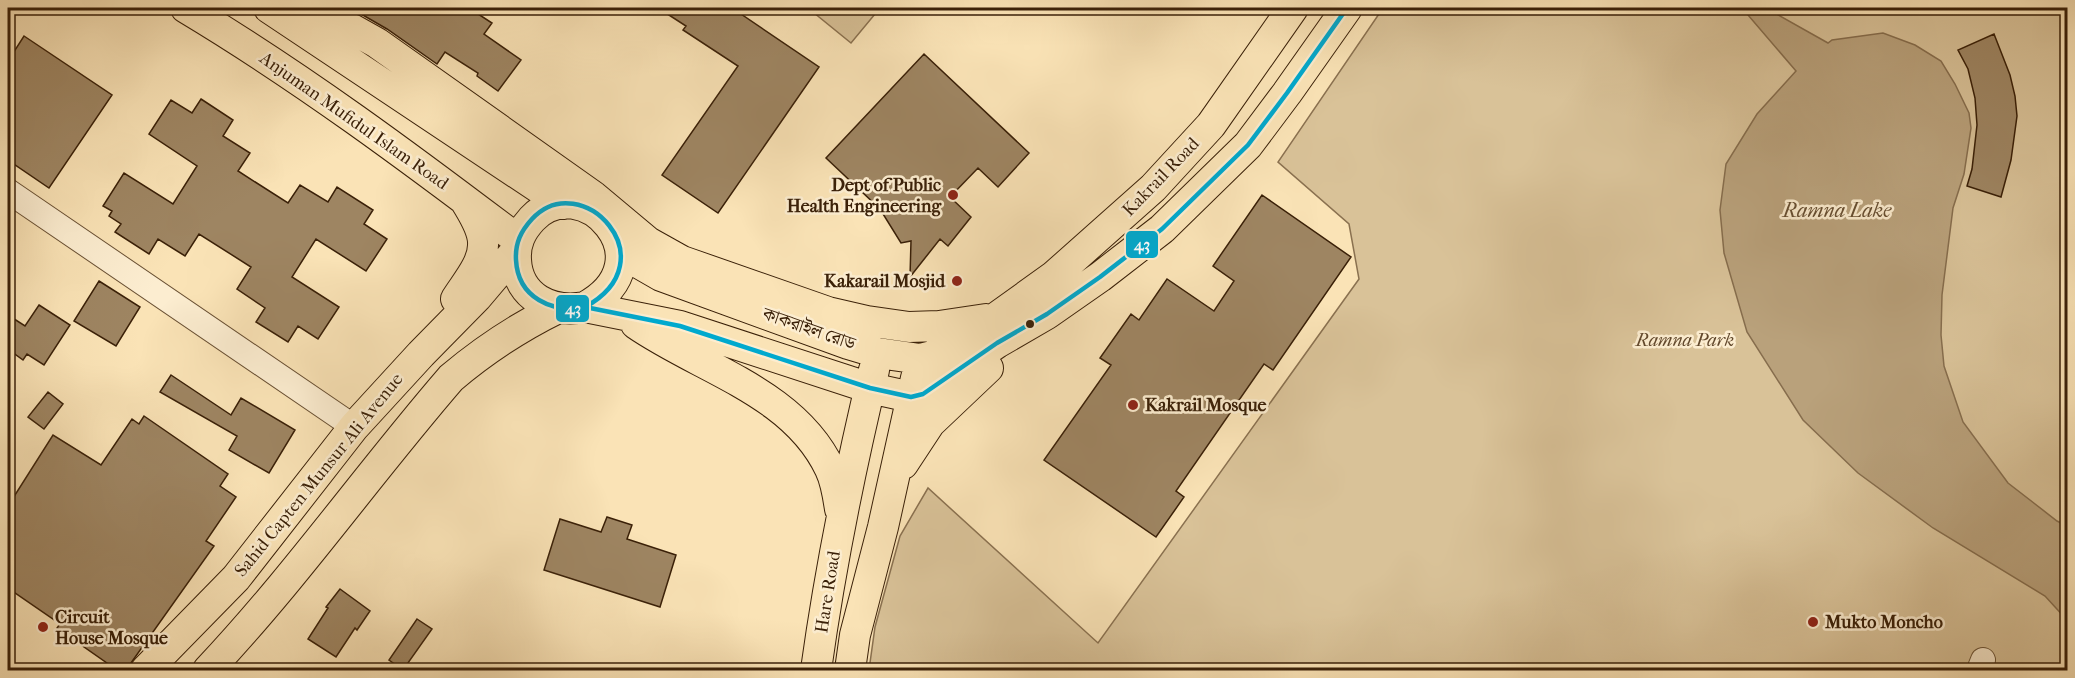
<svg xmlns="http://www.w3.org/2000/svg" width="2075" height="678" font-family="'IM FELL French Canon','Noto Serif Bengali',serif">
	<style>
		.green { fill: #d9c298; stroke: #8a7150; stroke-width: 1.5 }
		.water { fill: #b9a17b; stroke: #866d4d; stroke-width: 1.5 }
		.building { fill: #9e8562; stroke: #3a2008; stroke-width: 1.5 }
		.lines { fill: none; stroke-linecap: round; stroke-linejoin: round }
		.minor-casing { stroke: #6a5134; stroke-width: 26 }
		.major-casing { stroke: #3a2008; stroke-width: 32 }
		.minor { stroke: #fcedd0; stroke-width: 24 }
		.major { stroke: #fae3b6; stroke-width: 30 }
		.bus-1-casing { stroke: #fcedd0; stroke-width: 9 }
		.bus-1 { stroke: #00a9ce; stroke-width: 4.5 }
		.poi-dot { fill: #8f2418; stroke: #fcedd0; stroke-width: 2 }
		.bus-dot { fill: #3a2008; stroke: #fcedd0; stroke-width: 2 }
		.labels { text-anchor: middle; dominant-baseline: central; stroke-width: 5; stroke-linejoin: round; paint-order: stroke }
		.street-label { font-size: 18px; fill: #3a2008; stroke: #fcedd0 }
		.poi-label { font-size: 18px; font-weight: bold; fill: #3a2008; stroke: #fcedd0; text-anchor: start }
		.park-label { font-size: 18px; font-style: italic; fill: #62482c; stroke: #fcedd0 }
		.water-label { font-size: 20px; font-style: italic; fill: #664d30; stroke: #fcedd0 }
		.line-badge { stroke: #fcedd0; stroke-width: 2 }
		.badge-label { font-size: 16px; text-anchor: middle; font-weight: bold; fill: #fff }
	</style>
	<rect width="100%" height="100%" fill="#fae3b6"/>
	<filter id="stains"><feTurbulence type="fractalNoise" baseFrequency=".00333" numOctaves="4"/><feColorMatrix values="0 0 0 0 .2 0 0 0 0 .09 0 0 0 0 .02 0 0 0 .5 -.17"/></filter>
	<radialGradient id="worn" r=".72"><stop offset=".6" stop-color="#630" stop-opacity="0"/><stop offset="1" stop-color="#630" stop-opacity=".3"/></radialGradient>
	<path class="green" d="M808,8H880L851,43Z
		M1383,8H2067V670H869L875,627L900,536L928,488L1098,643L1359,279L1349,224L1278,162Z"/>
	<path class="water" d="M1742,8H1766L1828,43L1832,40L1883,33L1915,45L1941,61L1955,84L1969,113L1971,128L1964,174L1953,208L1942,295L1941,335L1944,366L1963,422L2008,483L2057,521L2067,526V620L2045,596L1933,528L1858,473L1803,420L1747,332L1724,253L1720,210L1726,164L1757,114L1796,71Z"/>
	<path class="building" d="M366,8H469L492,23L484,34L521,60L498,91L477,76L478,73L445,52L437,64L387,29L361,14Z
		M658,8H732L819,67L718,213L662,175L738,66L683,30L686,26Z
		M1994,34L2010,75L2015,96L2017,116L2011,160L2001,197L1967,186L1972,169L1977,125L1975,98L1968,69L1958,50Z
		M24,36L112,95L49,188L8,160V61Z
		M924,54L1029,153L998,187L978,168L950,197L971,217L948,246L940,239L910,277L911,241L901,243L880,209L826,158Z
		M201,99L233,120L223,136L250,153L238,171L288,203L300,185L328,202L337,187L373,210L364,224L387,239L366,271L316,239L292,277L339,307L318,339L298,326L288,342L256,322L265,308L237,289L251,267L199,234L185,256L158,239L149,254L115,232L121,224L109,216L112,211L103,206L124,173L173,204L197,166L149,134L171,100L192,113Z
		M1262,195L1351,257L1273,370L1264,364L1176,491L1184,497L1156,537L1044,460L1111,365L1100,358L1131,314L1139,320L1167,279L1214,311L1234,281L1213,266Z
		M99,281L140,307L116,346L74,321Z
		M39,305L70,325L44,365L27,354L23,360L8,349V315L25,326Z
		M171,375L231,415L241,398L295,430L269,473L229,450L237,436L160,392Z
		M48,392L63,404L44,429L28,417Z
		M144,416L228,474L220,486L236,497L206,541L214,546L126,670H117L57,628L60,624L8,588V506L53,435L101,465L132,419L139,424Z
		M607,517L632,525L627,539L676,555L660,607L544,570L560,519L601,532Z
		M340,589L370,611L357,630L355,628L336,657L308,639L328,608L326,607Z
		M417,619L432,629L403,670L389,660Z"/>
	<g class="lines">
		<g class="minor-casing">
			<path id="minor" d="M8,191L354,427
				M1979,670L1983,660"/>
		</g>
		<g class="major-casing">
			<path id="major" d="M186,8C301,77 410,158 518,240
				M269,8L563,204
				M297,26L325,25L352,29L377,43L593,196L648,242L682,261L828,312L867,321L909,327L939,326L986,319
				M621,253L661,276L848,344L878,353L920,359L932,356L997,317L1054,276L1153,188L1211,125L1293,8
				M456,299C466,283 483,264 483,245C484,230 473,214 466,202
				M585,307C671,260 581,166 532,219C521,231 515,243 516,260C518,298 552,313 585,307L680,326L870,388L911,397L923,394L997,343L1047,314L1100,277L1162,229L1248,145L1287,93L1347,8
				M636,324C701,369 794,392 830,469C836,481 838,496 840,509
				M903,464L930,423L988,368
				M146,670L236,578L354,427L421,354L477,297L515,252
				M208,670C295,578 368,474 451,378C484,350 519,327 558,308
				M816,670C830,569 850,470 874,370
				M850,670L855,635L883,527L916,378"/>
		</g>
		<use href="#minor" class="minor"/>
		<use href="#major" class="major"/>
		<g class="bus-1-casing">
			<path id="bus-1" d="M585,307C671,260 581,166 532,219C521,231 515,243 516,260C518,298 552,313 585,307L680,326L870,388L911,397L923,394L997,343L1047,314L1100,277L1162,229L1248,145L1287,93L1347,8"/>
		</g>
		<use href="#bus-1" class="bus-1"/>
	</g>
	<g class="poi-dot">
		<circle cx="953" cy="195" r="6"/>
		<circle cx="957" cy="281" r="6"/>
		<circle cx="1133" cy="405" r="6"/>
		<circle cx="1813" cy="622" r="6"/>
		<circle cx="43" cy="627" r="6"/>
	</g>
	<circle class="bus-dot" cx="1030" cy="324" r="5"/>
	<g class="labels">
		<g class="street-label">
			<text transform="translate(354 121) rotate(35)">Anjuman Mufidul Islam Road</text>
			<text transform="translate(1161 177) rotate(-46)">Kakrail Road</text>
			<text transform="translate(809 329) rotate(19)">কাকরাইল রোড</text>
			<text transform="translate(319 475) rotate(-51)">Sahid Capten Munsur Ali Avenue</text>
			<text transform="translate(828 592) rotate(-81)">Hare Road</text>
		</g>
		<g class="poi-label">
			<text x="941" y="185" text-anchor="end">Dept of Public<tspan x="941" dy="21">Health Engineering</tspan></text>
			<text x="945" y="281" text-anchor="end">Kakarail Mosjid</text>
			<text x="1145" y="405">Kakrail Mosque</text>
			<text x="55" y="617">Circuit<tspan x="55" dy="21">House Mosque</tspan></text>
			<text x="1825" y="622">Mukto Moncho</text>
		</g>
		<g class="park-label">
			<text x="1685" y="340">Ramna Park</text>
		</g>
		<g class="water-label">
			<text x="1837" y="210">Ramna Lake</text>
		</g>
	</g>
	<g class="line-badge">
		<rect x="1125" y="230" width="34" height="29" rx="6" fill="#00a9ce"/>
		<rect x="555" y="294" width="35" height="29" rx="6" fill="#00a9ce"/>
	</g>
	<g class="badge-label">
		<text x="1142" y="250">43</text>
		<text x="573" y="314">43</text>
	</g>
	<rect width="2075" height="678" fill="none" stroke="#fae3b6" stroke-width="30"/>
	<rect x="9" y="9" width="2057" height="660" fill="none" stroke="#3a2008" stroke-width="3"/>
	<rect x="15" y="15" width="2045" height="648" fill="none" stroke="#3a2008" stroke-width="1.5"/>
	<rect width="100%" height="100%" filter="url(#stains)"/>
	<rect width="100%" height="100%" fill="url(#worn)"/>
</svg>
